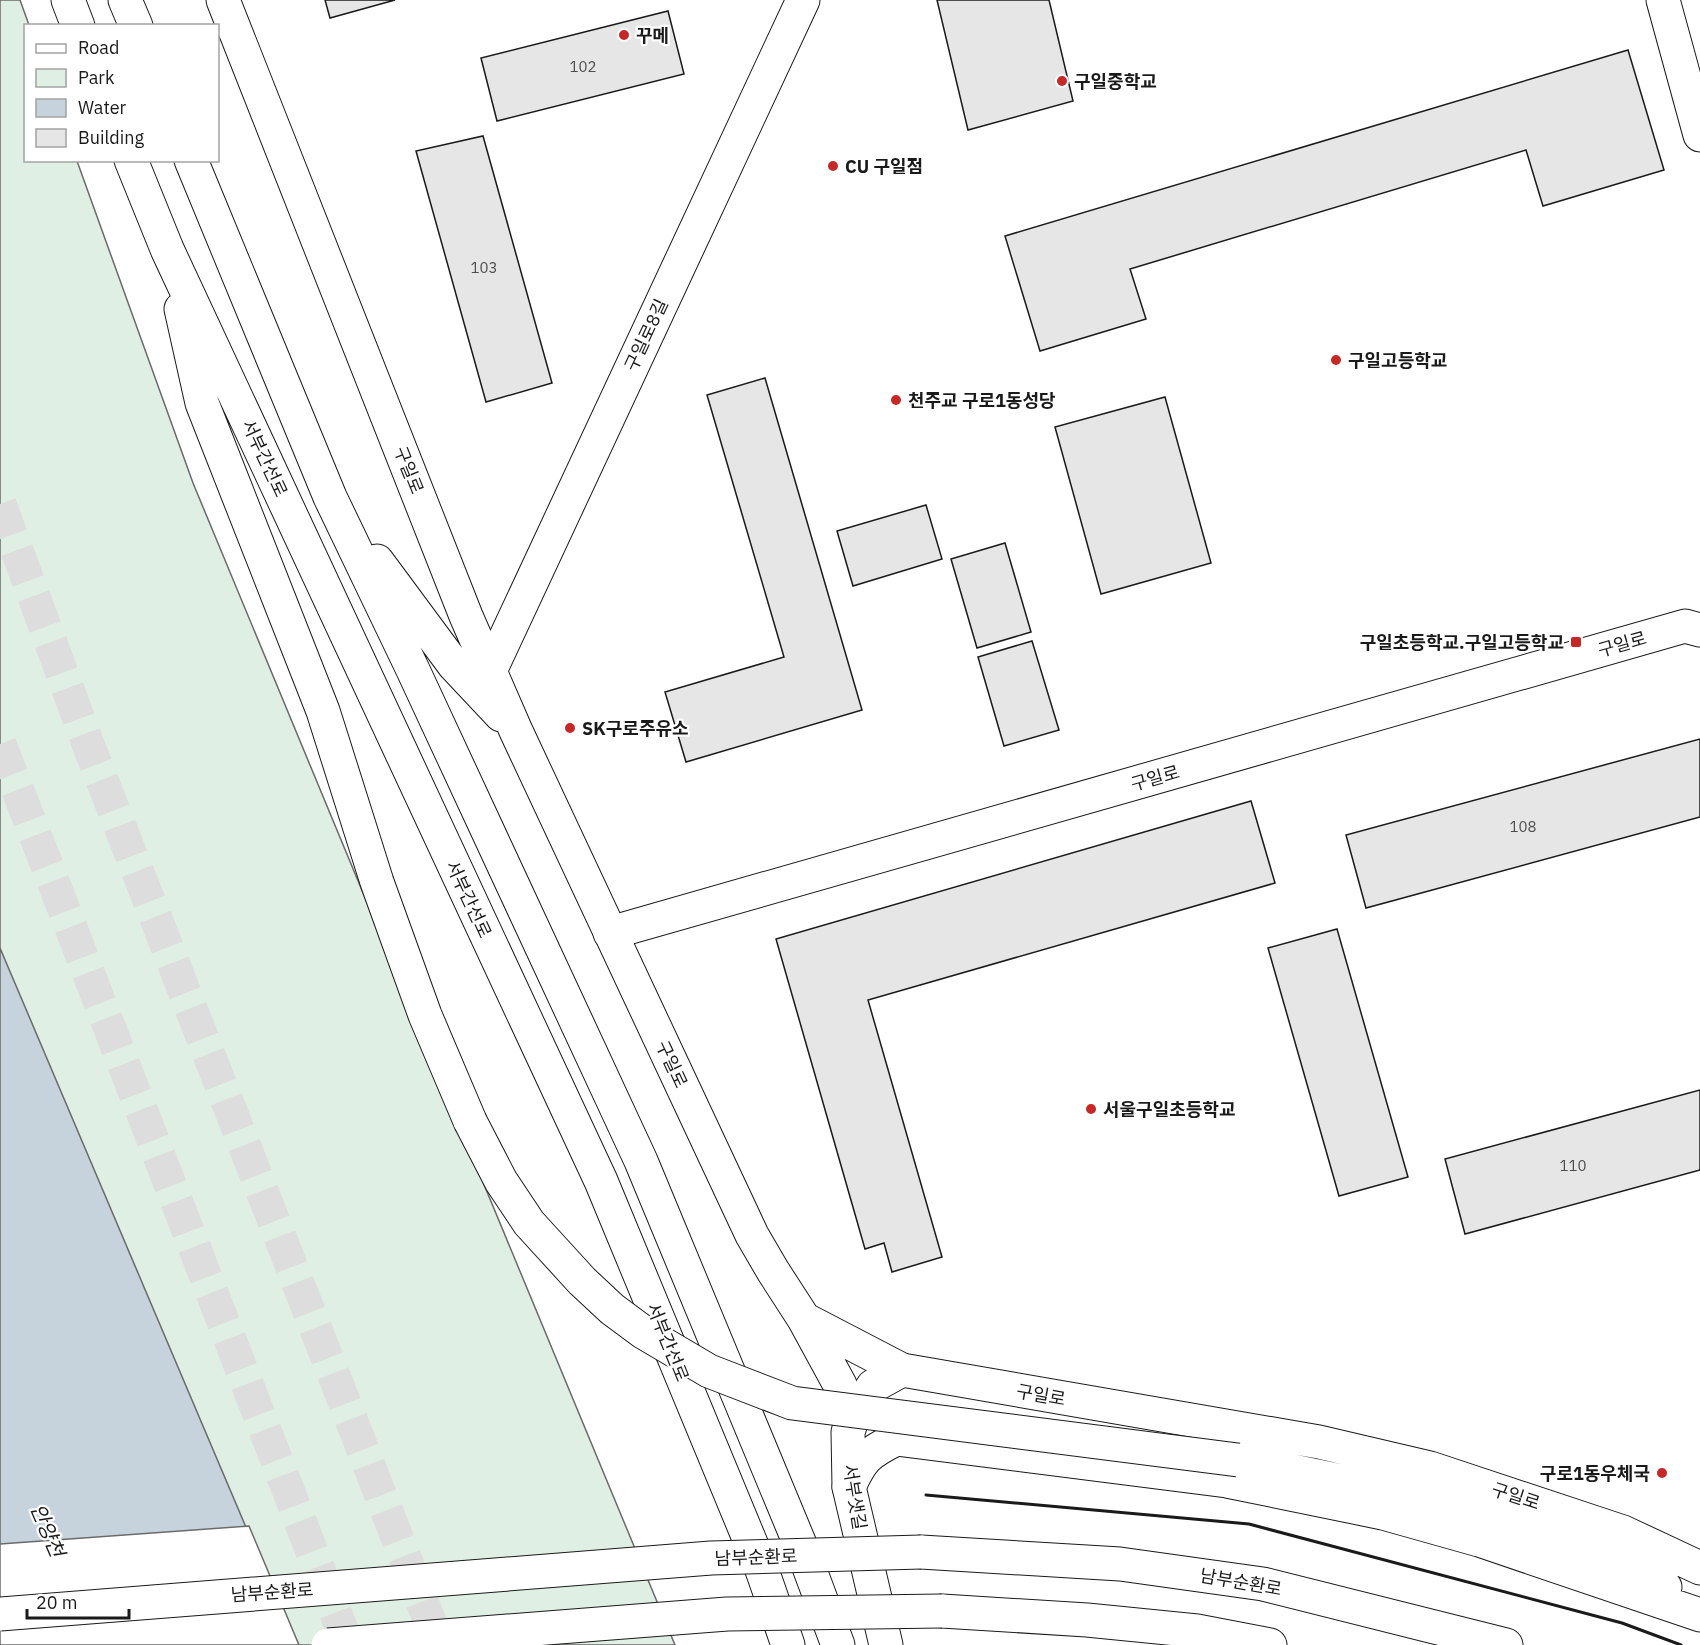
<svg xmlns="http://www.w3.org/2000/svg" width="1700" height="1645" font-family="'IBM Plex Sans','Noto Sans KR',sans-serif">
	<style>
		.green { fill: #e0efe3; stroke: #6a6a6a; stroke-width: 1.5 }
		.water { fill: #c6d2dc; stroke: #6a6a6a; stroke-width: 1.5 }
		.pier { fill: #fff; stroke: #6a6a6a; stroke-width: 1.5 }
		.building { fill: #e6e6e6; stroke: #1a1a1a; stroke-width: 1.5 }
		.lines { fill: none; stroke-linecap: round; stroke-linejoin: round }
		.highway-tunnel { stroke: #ddd; stroke-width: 33; stroke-dasharray: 33 16; stroke-linecap: butt }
		.minor-casing { stroke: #1a1a1a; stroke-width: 35 }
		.major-casing { stroke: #1a1a1a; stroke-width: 35 }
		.minor { stroke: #fff; stroke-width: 33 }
		.major { stroke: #fff; stroke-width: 33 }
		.major-bridge-casing { stroke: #1a1a1a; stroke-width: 35; stroke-linecap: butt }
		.major-bridge { stroke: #fff; stroke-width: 33 }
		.wall { stroke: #1a1a1a; stroke-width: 3 }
		.poi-dot { fill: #c62828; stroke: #fff; stroke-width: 2 }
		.labels { text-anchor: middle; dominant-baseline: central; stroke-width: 4.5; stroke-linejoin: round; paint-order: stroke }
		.number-label { font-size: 15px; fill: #4d4d4d }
		.poi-label { font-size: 18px; font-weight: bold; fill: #1a1a1a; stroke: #fff; text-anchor: start }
		.street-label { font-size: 18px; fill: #1a1a1a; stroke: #fff }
		.water-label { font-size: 20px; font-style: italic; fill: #1a1a1a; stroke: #fff }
	</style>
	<rect width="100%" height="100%" fill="#fff"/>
	<path class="green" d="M0,0H20L29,25L26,26V160L77,161L193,483L675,1645H0Z"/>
	<path class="water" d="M0,948L296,1645H0Z"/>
	<path class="pier" d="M249,1526L299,1645H0V1544Z"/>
	<path class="building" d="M325,0H395L330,18Z
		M937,0H1049L1073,101L968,130Z
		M668,11L684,74L497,121L481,58Z
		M1628,50L1664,170L1543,206L1526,150L1130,269L1146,319L1040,351L1005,236Z
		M483,136L552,383L486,402L416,151Z
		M765,378L862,710L686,762L665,692L784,657L707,395Z
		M1165,397L1211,563L1101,594L1055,427Z
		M926,505L942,559L853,586L837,531Z
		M1005,543L1031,632L977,648L951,559Z
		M1032,641L1059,730L1004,746L978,657Z
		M1700,739V817L1366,908L1346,835Z
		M1251,801L1275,883L868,1000L942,1257L892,1272L884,1243L865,1249L776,939Z
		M1337,929L1408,1177L1339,1196L1268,948Z
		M1700,1090V1170L1465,1234L1445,1159Z"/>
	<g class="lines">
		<path class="highway-tunnel" d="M0,504L88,744L439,1645
			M0,744L348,1645"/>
		<g class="minor-casing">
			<path id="minor" d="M1663,0L1700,135
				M490,671L803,0
				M610,933L1685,626L1700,630
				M886,1645L849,1487L848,1432L853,1417L873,1386L902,1370"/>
		</g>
		<g class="major-casing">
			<path id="major" d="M68,0L78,26
				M125,0L136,26
				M223,0L466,616L516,731L752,1235L773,1271L804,1319L902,1370L1319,1442L1430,1468L1623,1532L1700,1568
				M131,160L167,249L601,1181L762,1570L788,1645
				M191,160L330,497L413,670L641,1161L804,1554L838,1645
				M181,309L202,403L323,711L377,882L425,1015L470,1121
				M377,561L454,665L501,715
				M804,1319L840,1385L853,1417
				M1238,1460C1362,1485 1486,1508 1605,1555C1625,1563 1645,1576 1665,1587
				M849,1487C862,1458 868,1453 896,1439L1227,1481L1383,1513L1479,1540L1700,1615
				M921,1552L1120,1564L1263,1584L1506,1645
				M942,1611L1087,1620L1197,1631L1270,1645"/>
		</g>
		<use href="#minor" class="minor"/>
		<use href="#major" class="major"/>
		<g class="major-bridge-casing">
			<path id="major-bridge" d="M470,1121L501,1181L529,1223L582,1281L612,1309L643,1332L709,1371L792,1403L1238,1460
				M0,1614L711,1558L921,1552
				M328,1645L727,1614L942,1611"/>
		</g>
		<use href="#major-bridge" class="major-bridge"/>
		<path class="wall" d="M926,1495L1249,1524L1622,1623L1681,1645"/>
	</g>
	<g class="poi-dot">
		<circle cx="624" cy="35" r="6"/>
		<circle cx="1062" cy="81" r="6"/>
		<circle cx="833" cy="166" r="6"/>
		<circle cx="1336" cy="360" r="6"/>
		<circle cx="896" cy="400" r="6"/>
		<rect x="1570" y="636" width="12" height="12" rx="3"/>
		<circle cx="570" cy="728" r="6"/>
		<circle cx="1091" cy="1109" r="6"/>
		<circle cx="1662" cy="1473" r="6"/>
	</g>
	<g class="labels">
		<g class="number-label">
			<text x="583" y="66">102</text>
			<text x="484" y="267">103</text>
			<text x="1523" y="826">108</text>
			<text x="1573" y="1165">110</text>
		</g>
		<g class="poi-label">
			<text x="636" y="35">꾸메</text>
			<text x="1074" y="81">구일중학교</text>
			<text x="845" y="166">CU 구일점</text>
			<text x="1348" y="360">구일고등학교</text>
			<text x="908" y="400">천주교 구로1동성당</text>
			<text x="1564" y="642" text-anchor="end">구일초등학교.구일고등학교</text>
			<text x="582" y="728">SK구로주유소</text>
			<text x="1103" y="1109">서울구일초등학교</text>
			<text x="1650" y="1473" text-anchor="end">구로1동우체국</text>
		</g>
		<g class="street-label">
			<text transform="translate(646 335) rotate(-65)">구일로8길</text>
			<text transform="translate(265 458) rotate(65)">서부간선로</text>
			<text transform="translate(409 470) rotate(68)">구일로</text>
			<text transform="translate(1622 644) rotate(-16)">구일로</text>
			<text transform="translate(1155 778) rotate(-16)">구일로</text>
			<text transform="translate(469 899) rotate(65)">서부간선로</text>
			<text transform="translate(672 1064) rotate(65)">구일로</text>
			<text transform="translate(668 1342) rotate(68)">서부간선로</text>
			<text transform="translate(1041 1395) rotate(10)">구일로</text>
			<text transform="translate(1516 1496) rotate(18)">구일로</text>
			<text transform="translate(855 1497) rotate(81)">서부샛길</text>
			<text transform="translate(756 1557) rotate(-2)">남부순환로</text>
			<text transform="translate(1241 1582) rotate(10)">남부순환로</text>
			<text transform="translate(272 1592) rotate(-4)">남부순환로</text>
		</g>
		<g class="water-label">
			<text transform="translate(48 1530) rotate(67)">안양천</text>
		</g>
	</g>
	<rect x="24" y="24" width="195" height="138" fill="#ffffff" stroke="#a3a3a3" stroke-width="1.5"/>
	<rect x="36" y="44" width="30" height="9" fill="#ffffff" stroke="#a3a3a3" stroke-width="1.5"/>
	<text x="78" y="54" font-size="18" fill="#1a1a1a">Road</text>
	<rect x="36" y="69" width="30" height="18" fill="#e0efe3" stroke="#a3a3a3" stroke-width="1.5"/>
	<text x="78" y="84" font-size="18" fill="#1a1a1a">Park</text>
	<rect x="36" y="99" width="30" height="18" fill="#c6d2dc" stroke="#a3a3a3" stroke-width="1.5"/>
	<text x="78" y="114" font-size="18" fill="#1a1a1a">Water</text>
	<rect x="36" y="129" width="30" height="18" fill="#e6e6e6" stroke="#a3a3a3" stroke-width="1.5"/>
	<text x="78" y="144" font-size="18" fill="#1a1a1a">Building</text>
	<path d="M27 1609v9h102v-9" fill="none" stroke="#1a1a1a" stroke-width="3"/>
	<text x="36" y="1609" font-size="18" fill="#1a1a1a" stroke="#ffffff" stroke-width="4.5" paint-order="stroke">20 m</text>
</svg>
